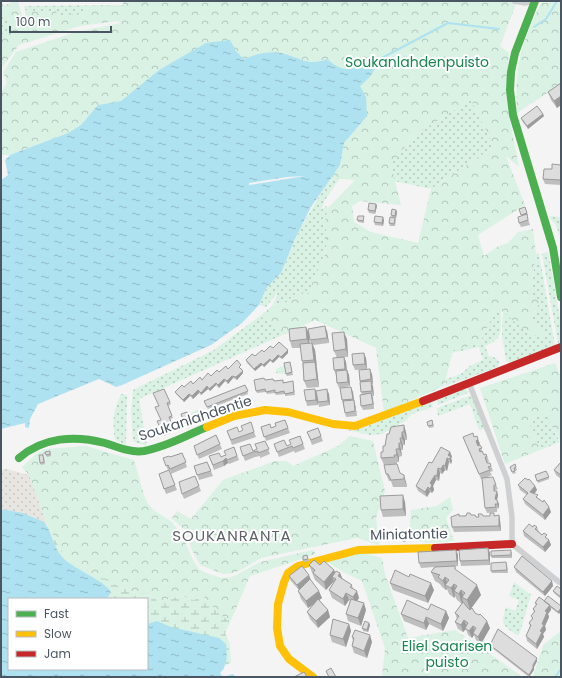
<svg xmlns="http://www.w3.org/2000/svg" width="562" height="678" font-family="Poppins,sans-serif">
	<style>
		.grass { fill: url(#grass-dots) }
		.forest { fill: url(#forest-crowns); fill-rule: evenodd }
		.wetland { fill: url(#wetland-marsh) }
		.sand { fill: url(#sand-dots) }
		.water { fill: url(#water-ripples) }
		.pier { fill: #f4f4f4 }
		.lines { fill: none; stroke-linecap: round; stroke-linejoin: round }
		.stream { stroke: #aee2f0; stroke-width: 2 }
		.street { stroke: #ced0d2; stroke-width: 5.5 }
		.fast { stroke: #4caf50; stroke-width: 8 }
		.slow { stroke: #ffc107; stroke-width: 8 }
		.jam { stroke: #c62828; stroke-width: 8 }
		.wall { fill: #bebebf }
		.shaded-wall { fill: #9b9b9b }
		.building { fill: #ddddde; stroke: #9b9b9b }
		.labels { text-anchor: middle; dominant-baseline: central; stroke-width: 4; stroke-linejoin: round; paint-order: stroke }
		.park-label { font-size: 14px; fill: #17864f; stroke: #fff }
		.street-label { font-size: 14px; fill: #4a5661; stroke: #fff }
		.neighbourhood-label { font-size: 15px; letter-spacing: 1px; fill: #5f6368; stroke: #fff }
	</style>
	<defs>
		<pattern id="grass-dots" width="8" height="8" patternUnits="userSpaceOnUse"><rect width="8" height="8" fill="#d9f2e3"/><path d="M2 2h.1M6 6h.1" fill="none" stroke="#b2c7bb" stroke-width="1.8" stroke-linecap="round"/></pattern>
		<pattern id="forest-crowns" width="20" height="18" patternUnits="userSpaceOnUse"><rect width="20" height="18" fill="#d9f2e3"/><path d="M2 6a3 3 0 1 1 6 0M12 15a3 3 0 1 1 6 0" fill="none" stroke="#b2c7bb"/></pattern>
		<pattern id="wetland-marsh" width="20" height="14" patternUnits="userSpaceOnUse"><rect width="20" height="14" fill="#d9f2e3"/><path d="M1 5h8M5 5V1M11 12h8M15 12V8" fill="none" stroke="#b2c7bb"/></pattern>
		<pattern id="sand-dots" width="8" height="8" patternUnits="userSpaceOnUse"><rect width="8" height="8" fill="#e7e6e1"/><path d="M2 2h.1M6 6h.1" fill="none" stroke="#c8c7c4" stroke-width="1.8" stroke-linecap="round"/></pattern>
		<pattern id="water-ripples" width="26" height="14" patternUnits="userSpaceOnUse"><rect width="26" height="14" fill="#aee2f0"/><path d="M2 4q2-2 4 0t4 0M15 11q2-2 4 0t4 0" fill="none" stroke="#90bac6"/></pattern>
	</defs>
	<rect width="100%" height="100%" fill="#f4f4f4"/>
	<path class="grass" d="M116,5L118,21L57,16L51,11L49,14L25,10L24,6Z
		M2,13L8,16L12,38L1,34Z
		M471,99L494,147L431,189L394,181L390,164L414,135Z
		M330,178H340L325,200L321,210L326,206L328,208C324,223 328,230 327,243C324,261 315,277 308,294L297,292L287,302L273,305L278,292L266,307L259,305L267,287L281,273L300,229Z
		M549,216L561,217V239L555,223L552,221Z
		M548,252L561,324V342L558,343L542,254Z
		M539,253L555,346L510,363L506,361L502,336L503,312L514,320L547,336L531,321L540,301L530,294L536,254Z
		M497,307L501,310C500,328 505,339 485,346L489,356L496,358L499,362L498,367L445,386L446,379L461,374L470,366L483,360L479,347L452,353L453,350L480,342Z
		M260,316L287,333L139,399L147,446L137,443L133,441L131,413L133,390L214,350Z
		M463,388L470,392L438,405L437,399Z
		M121,394L127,395L126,445L115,440C112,420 113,412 121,394Z
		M472,395L485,429L479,430L470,404L438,416L437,408Z
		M432,401L433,407L412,414L405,421L382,434L370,435L347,430L365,427Z
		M545,413L560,442L540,450L528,420Z
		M514,582L531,595L519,635H517C503,625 500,625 506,607L515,611L519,600L509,596Z"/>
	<path class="forest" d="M14,1L18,2L23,19L26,18L25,10L49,14L51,11L56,10L57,16L84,13L85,6L123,5V1H508L516,4L500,46L509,53L506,90L510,121L519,167L506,156L525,205L478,235L484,256L499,246L508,243L518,232L533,229L536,254L530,294L540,301L531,321L548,337L530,335L497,307L480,343L453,350L444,386L384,412L376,348L315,320L287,333L260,316L273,305L287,302L297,292L308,293L325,254L327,240L325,220L328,208L355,180L330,178L340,165L344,143L367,116L353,73L338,69L327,59C307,67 300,56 281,54C271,52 254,55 244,59L236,51L174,62L159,70L121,101L98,105L81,125L68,133L10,155H1V92L7,83L3,72L16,52L76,32L121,23L118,21L80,26L19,45L1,69V34L12,37L8,16L2,13L1,15V4L6,5ZM471,100L494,147L431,189L418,243L371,232L354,222L352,206L360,201L401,205L391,164L414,135Z
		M561,1V84L517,113C514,67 521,44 541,3Z
		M555,363L561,377V442L545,414L528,420L540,450L505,464L480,388Z
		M285,365L287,374L276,373V369Z
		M201,409L209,414L211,418L192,425L188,414Z
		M350,436L373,441L385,491L376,518L379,545L357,538L261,558L241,570L233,573L223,574L200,565L191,548L188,533L172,518L177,511L191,519L223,480L275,461H287L293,466L338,446Z
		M86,446L134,460L144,495L148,504L155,511L172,522L184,539L193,560L199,569L206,573L222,578L232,577L260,562L313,550L316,554L250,576L232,618L224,619L210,604L181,596L158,602L150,594L135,593L111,583L65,556L54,538L49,526L47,525L29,475L22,467L37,453L46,449Z
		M450,497L453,510L446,518L454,541C442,541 416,548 411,532C409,526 411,516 411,510L437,506Z
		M359,552L382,558L385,574L408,638L455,630L523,677H382L385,648L362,581L343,572L328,562Z
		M561,631V677H533L543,645Z"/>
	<path class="wetland" d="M47,525L49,526L54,538L65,556L111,583L135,593L150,594L158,602L181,596L194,600L203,596L224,618H232L225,633L230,644L231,663L226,665L217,657L147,669V599H9L1,543L49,533Z"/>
	<path class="sand" d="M7,469L29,475L47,525L33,517L1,509V470Z"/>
	<path class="water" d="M230,40L236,51L244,59C256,54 268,51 281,53C300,57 308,67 327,59C348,77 352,67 376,58C378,70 369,79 360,86L366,97L367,116L344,143L340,165L311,207L295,239L281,273L267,287L259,305L242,323L211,345L122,385L116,387L99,379L38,404L30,419L29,428L25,427V423L1,429V180L8,175L5,160L10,155L68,133L81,125L98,105L121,101L159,70L206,43Z
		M1,509L23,513L44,522C52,531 53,548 63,558C75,570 104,580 111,592L107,599H9V669H147V624L157,621L171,627L219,638L226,644C227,655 228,665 220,673L223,677L233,674L236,677H1Z"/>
	<path class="pier" d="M305,176L249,185V183L287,177Z"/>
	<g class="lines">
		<path class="stream" d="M534,27L546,19L557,1
			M376,61L448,23L499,29
			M555,677L561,669"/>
		<path class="street" d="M514,1L525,3L532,1
			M469,383L507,479L512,517V544L559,582"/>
		<path class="fast" d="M535,1L515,53L511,72L510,90L513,115L553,248L561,297
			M19,458C43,437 75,435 105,443C117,447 131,453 144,451C166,447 187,435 207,427"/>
		<path class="slow" d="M207,427L234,416L265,410L288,412L333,424L355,426L423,401
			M313,677L289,659L280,646L277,628L278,604L284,582L288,573L298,566L358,550L435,548"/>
		<path class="jam" d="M423,401L561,347
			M435,548L512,544"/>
	</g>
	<path class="wall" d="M561,83V105L557,108L551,100L548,92Z
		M543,114L544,116L528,129L522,121L521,118Z
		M561,165V185L545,184L543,179L552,169Z
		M376,204L377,206L375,214L369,213L368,210Z
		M525,207L528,215L527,216L530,225L521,227L519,223L522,216L519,209Z
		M396,210L397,212L396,218H395L396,220L395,226H390L389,223L392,218L391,215Z
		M364,219V223L358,222L357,220Z
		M384,220L383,226L375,225L374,222Z
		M306,327L309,334V343H311L310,340L327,331L329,343L313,345L315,350L319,387L307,388L304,381L301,348H292L290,341Z
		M347,339L348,357H344L346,362L347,370L349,375L350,386L339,388L337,383L336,375L334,370L337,358L334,351Z
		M273,348L288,353L282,359L279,357L273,363L270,361L264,367L262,365L255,371L247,363L246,360Z
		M366,358L367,369L355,370L353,365Z
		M290,362L293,375L287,376L286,374Z
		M242,368L241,369L243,373L237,380L233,378L228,384L225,381L219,388L216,385L210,391L208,389L201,395L199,393L193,399L190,396L184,402L176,394L175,392L228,369Z
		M372,374L373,384H372L374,396H372L374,409L363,410L361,406L362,394L361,392L360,381Z
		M273,379L274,381L293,383L295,395L285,396V394L276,395L275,393L267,394L266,392L257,393L256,391L265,380Z
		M245,385L248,394L208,409L204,401Z
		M164,389L171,404L168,406L173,418L170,419L174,429L170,430L171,433L164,436L158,424L161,420L158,406Z
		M315,389L317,394L318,405L307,406L306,401Z
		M353,392L354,401L355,404L357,416L346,417L342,400Z
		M329,394L330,405L319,407L318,402Z
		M187,412L191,422L185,424L181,414Z
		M285,420L290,433L266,441L261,427L271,428L276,426Z
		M432,420L434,427L429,428L427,422Z
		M318,428L323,441L312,445L307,432Z
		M227,431L239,432H254L256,437L232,445Z
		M406,432L407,440H405V445H403V450H401L402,456L399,457V462H397V464L384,465L381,458L385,446L387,434Z
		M216,435L222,449L199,459L194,446Z
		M300,436L305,449L295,453L294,451L279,457L274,444L287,446L291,444Z
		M463,437H474L480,444L478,446L480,445L484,455L486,454L489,461L487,463H490L493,471L490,472L492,475L485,478L496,485L498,489L495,490V491L498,495L497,500L499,504V508L497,509V512L487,513L485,508L482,479H481Z
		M265,441L270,454L260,458V456L255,457L245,461L240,447L253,451L257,449Z
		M234,447L239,460L229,464L228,463L224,466L214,470L209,456L221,457L226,455Z
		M450,452L452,457L451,458L452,461L451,464L449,462L447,471L445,470L442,474L440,473L439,481L436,480L433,486L434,490L432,493L430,492L427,497L418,491L416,486L432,463Z
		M51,453V456L47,457L46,455Z
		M182,453L187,467L171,474L170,470H169L177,490L166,494L159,474L168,470L163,458L170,457Z
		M44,457L45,464L41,465L40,463Z
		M207,462L213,476L199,480L194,466Z
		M561,462V479L556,475L554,470Z
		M515,464L517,470L515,471L516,473L513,474L510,467Z
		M546,471L549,479L538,483L535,475Z
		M400,473L406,482L407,487H393L391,481H389L386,474Z
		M195,476L201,491L184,499L182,494Z
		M528,480L535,486L537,490L534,494L551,512L545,520L525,504L523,499L527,495L520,490L518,485Z
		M405,502L406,516L383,517L381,510Z
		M475,515L476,517L499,515L500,520L501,531L454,532L452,527L460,516Z
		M533,527H537L539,532L549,540L551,545L545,552L524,536L523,531Z
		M406,538V542H403L402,540Z
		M488,548L490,553V565L461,566L460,561Z
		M456,550L458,555V566L451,567L455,566L456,570L481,595L470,610L475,613L490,628L481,644L476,640L474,635L472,638L468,635L466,629L463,632L458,629L455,622L457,619L455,613L462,604L457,600L455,596L454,598L449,594L447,589L446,590L442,587L440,584L435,581L431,572L434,567L421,568L419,563Z
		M512,552V558H492L491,556Z
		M307,555L309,561L304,562L303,560Z
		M506,562L507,565L508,573H492L491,571Z
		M309,565H320L334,570L335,573H340L342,579L352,585L353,589L359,598L357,601L366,610L361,626L348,621L346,614L350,601L349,600L345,606L332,598L329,590L334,582V581L326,590L315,580Z
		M514,567L552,581L553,586L545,596L516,572Z
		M289,576L311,580H310L322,598L319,600L328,610L330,617L318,628L310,619L307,612L313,605L308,608L301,599L298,591L302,587L299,590L291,581Z
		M409,577L434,590L428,603L393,590L390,583Z
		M561,589V599L554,593L553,591Z
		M544,601L561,606L559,614L551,608V610L548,614L549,617L545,626L546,630L543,634L544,637L537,649L527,641L526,636L530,626L529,623L532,619L531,616L534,612L533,609L536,606L535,603Z
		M428,610L446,611L449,618L443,631L429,624L426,630L404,621L401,614Z
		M369,623L370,625L368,632L363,631L362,628Z
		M349,624L351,631L346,647L332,642L330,635Z
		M352,637L372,642L367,658L354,653L352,646L353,641Z
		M490,645L537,658V661L534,667V670L529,677L491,647Z"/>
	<path class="shaded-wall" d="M561,96V105L557,108L554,101Z
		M543,114L544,116L528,129L527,126Z
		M376,204L377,206L375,214V211Z
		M396,210L397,212L396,218L395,216Z
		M383,217L384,220L383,226L382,223Z
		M325,326L327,331L329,343L327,338Z
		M306,327L309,334L310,347L307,339Z
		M344,332L347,339L348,357L346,349Z
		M312,343L315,350L317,367L314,360Z
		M288,350V353L282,359L281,357Z
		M364,353L366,358L367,369L365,364Z
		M278,355L279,357L273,363L272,361Z
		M344,357L346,362L347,374L345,369Z
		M270,359V361L264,367L263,365Z
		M315,362L317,369L319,387L317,379Z
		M261,363L262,365L255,371L254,369Z
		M370,369L372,374L373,384L371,379Z
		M347,370L349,375L350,386L348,382Z
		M243,371V373L237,380L236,377Z
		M232,376L233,378L228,384L227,381Z
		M224,379L225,381L219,388L218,385Z
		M371,381L373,386L374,396L372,391Z
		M216,383V385L210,391L209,389Z
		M207,386L208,389L201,395V393Z
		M351,387L353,392L354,401L355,404L357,416L353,399Z
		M315,389L317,394L318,405L316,400Z
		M327,389L329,394L330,405L328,401Z
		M198,390L199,393L193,399L192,396Z
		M371,393L373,398L374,409L373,404Z
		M189,394L190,396L184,402L183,400Z
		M404,425L406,432L407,440L404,432Z
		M402,432L405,440V445L402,438Z
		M400,438L403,445V450L401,443Z
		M478,439L480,444L478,446L476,441Z
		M399,443L401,450L402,456L399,449Z
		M396,449L399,457V462L397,455Z
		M450,452L452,457L451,458L452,461L451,464L448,455Z
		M226,458L228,463L224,466L223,461Z
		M447,458L449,462L447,471L445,466Z
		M443,465L445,470L442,474L441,469Z
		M438,468L440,473L439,481L437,476Z
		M404,475L406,482L407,487L404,479Z
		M435,475L436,480L433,486L434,490L432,493L430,489V483Z
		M494,485L495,490L496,494L497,491L498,495L497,500L499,504V508L495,499Z
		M535,486L537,490L532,497L530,492Z
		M428,487L430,492L427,497L425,492Z
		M403,495L405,502L406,516L403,509Z
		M549,507L551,512L545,520L543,515Z
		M499,515L500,520L501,531L499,526Z
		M549,540L551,545L545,552L543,547Z
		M488,548L490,553V565L489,560Z
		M456,550L458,555V566L457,561Z
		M334,570L337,577H332L334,581L326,590L324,582Z
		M340,573L343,580L338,576Z
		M309,575L311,580L299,590L297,585Z
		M445,577L449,587L445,585L447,589L446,590L443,581Z
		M552,581L553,586L545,596L543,592Z
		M431,583L434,590L428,603L425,596Z
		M454,584L457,593L454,591L455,596L454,598L451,588Z
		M477,585L481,595L470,610L467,600Z
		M461,590L465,599L462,597L463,602L462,604L459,594Z
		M319,591L322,598L308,608L306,601Z
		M357,591L359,598L355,604L353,597Z
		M346,593L349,600L345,606L343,599Z
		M364,603L366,610L361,626L358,618Z
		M550,605L551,610L548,614L549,617L545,626L546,630L543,634L544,637L537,649L536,644L545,611Z
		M561,608V611L559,614L558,612Z
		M328,610L330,617L318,628L316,621Z
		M446,611L449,618L443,631L441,624Z
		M426,617L429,624L426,630L424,623Z
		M464,620L467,627L465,628L466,629L463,632L461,625Z
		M487,621L490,628L481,644L478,637Z
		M369,623L370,625L368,632L367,630Z
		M349,624L351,631L346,647L343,639Z
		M473,626L475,633H473L474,635L472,638L469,631Z
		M370,635L372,642L367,658L364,651Z
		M537,658V661L534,667V670L529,677V675Z"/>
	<path class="building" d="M561,83V96L554,101L548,92Z
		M537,106L543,114L527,126L521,118Z
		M552,164L561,165V180L543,179L544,169H552Z
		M369,203L376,204L375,211L368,210Z
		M525,207L527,213L521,215L519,209Z
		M392,209L396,210L395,216L391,215Z
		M527,214L528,220L519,223L518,217Z
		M358,216H364L363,221L357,220Z
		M375,216L383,217L382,223L374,222Z
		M390,217L395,218L394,224L389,223Z
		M325,326L327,338L310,340L308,329Z
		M306,327L307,339L290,341L289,329Z
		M344,332L346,349L334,351L332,333Z
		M279,342L288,350L281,357L278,355L272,361L270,359L263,365L261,363L254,369L246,360L252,354L255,356L262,350L264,352L270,346L273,348Z
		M312,343L314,360L302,361L300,344Z
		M364,353L365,364L353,365L352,354Z
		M344,357L345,369L334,370L333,358Z
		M237,360L241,365L239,367L243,371L236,377L232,376L227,381L224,379L218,385L216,383L209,389L207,386L201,393L198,390L192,396L189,394L183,400L175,392L182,385L184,387L191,381L193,384L200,377L202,380L208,373L211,376L217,370L219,372L226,366L228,369Z
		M290,362L292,372L286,374L284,363Z
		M315,362L317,379L304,381L303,363Z
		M370,369L371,379L360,381L359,370Z
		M347,370L348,382L337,383L336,371Z
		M264,378L265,380L273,379L274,381L283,380V383L293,381L294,392L285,394L284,391L275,393V390L266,392L265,389L256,391L254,380Z
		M371,381L372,391L361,392L360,382Z
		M245,385L248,391L207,407L204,401Z
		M351,387L353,399L342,400L340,388Z
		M164,389L170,402L167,403L172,416L169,417L173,426L169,428L170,430L163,434L157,421L161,420L155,407L159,406L153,393Z
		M315,389L316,400L306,401L304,390Z
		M327,389L328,401L318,402L316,391Z
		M371,393L373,404L361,406L360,395Z
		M354,400L355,411L345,413L343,401Z
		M187,412L190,420L184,422L181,414Z
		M285,420L288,428L264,437L261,427L270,424L271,428L276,426L275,423Z
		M432,420L433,425L428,426L427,422Z
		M251,422L254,432L231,440L227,431L237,427L239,432L243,430L241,426Z
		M404,425V432H402V438H400L401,443H399V449H396L397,455H394L395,457L381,458V452H383V446H385L387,434H389L391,427Z
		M318,428L321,436L311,440L307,432Z
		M473,433L474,437L477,436L478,439L476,441L478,446L480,445L482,448L479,449L480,452L482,451L484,455L486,454L487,457H485L487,463H490L491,466L488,467L490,470L479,474L463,437Z
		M216,435L220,444L197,455L194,446Z
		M300,436L303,444L293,448L292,446L277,452L274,444L284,440L287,446L291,444L289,440Z
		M265,441L269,449L258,453V451L253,452L243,456L240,447L250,444L253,451L257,449L255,444Z
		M234,447L237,456L227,460L226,458L223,461L213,465L209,456L219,453L221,457L223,456L226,455L224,451Z
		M441,447L450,452L448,455L451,457L449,459L447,458L445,466L443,465L441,469L438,468L437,476L435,475L430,483L432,485L430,489L428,487L425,492L416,486L429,462L432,463Z
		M50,451V454L46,455L45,452Z
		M182,453L186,462L170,469L168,465L166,466L163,458L169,456L170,457Z
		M39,455H43L44,462L40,463Z
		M207,462L211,471L197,475L194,466Z
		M561,462V475L554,470Z
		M397,464L400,473L404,475V479L391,480L388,474H386L384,465Z
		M515,464L516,467L514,468L515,471L512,472L510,467Z
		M169,470L175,485L164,489L159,474Z
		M546,471L549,477L537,481L535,475Z
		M195,476L199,486L182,494L179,482Z
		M493,477L496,485H494V491H497L495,499L497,500L498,504H495L496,507L485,508L482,478Z
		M525,478L528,480L529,479L535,486L530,492L538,495L536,497L543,502L544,500L549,507L543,515L523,499L528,493L518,485Z
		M403,495V509L381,510L380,496Z
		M467,513H470L471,515H475L476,517H479L478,514H482L483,516H490V513H494V516L499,515V526L452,527L451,517L459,514V516H466Z
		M529,524L533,527L534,525L537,527L535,529L542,535L544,533L547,535L545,537L549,540L543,547L523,531Z
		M402,536H405V540H402Z
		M488,548L489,560L460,561L459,550Z
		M456,550L457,561L419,563L418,552Z
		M511,550V555L491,556V551Z
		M307,555L308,559L303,560V556Z
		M522,556L552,581L543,592L514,567Z
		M314,560L320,565L324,561L334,570L324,582L313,573L315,570L309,565Z
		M506,562L507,570L491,571V563Z
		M302,566L309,575L297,585L289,576Z
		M455,566V569L477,585L467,600L462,597L465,593L461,590L459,594L454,591L457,586L454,584L451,588L445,585L449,580L445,577L443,581L438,577L440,575L431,572L435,567Z
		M395,570L409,577L410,574L431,583L425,596L390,583Z
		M336,571L340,573L338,576L352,585L350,587L357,591L353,597L346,593L343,599L329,590L336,579L332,577Z
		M310,579L319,591L306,601L298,591Z
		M557,586L561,589V597L553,591Z
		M548,596L561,606V608L558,612L544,601Z
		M539,597L550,605L545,611L547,612L542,624L544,625L540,631L542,632L536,644L526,636L531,625L529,623L533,618L531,616L535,611L533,609L537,604L535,603Z
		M318,599L328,610L316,621L307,612Z
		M351,599L364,603L358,618L346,614Z
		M407,600L428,610L431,604L446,611L441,624L426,617L424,623L401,614Z
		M463,602L467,607L470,610L472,608L475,613L479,615L480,614L487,621L478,637L473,633L476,628L473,626L469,631L465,628L468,623L464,620L461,625L455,622L459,616L455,613Z
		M333,619L349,624L343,639L330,635Z
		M365,621L369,623L367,630L362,628Z
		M498,629L537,658L533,665V668L529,675L490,645Z
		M355,630L370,635L364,651L352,646L354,638L352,637Z
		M331,668L336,677H329L326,671Z
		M304,672L307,677H294Z"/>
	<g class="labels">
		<g class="park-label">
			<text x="417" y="62">Soukanlahdenpuisto</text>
			<text x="447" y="646">Eliel Saarisen<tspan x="447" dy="16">puisto</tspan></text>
		</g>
		<g class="street-label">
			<text transform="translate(195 418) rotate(-18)">Soukanlahdentie</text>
			<text transform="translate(409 534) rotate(-1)">Miniatontie</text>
		</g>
		<g class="neighbourhood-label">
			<text x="232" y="535">SOUKANRANTA</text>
		</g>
	</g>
	<rect width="562" height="678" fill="none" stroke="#4a5661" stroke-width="4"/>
	<rect x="8" y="598" width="140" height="72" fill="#ffffff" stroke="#b7bbc0"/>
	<rect x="16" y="611" width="20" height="6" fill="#4caf50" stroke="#b7bbc0"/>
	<text x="44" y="618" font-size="12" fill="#4a5661">Fast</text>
	<rect x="16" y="631" width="20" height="6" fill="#ffc107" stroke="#b7bbc0"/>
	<text x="44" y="638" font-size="12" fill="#4a5661">Slow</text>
	<rect x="16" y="651" width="20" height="6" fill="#c62828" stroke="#b7bbc0"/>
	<text x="44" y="658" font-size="12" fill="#4a5661">Jam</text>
	<path d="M10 26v6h101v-6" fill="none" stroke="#4a5661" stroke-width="2"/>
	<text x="16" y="26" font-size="12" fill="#4a5661" stroke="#ffffff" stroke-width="3" paint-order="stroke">100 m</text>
</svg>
